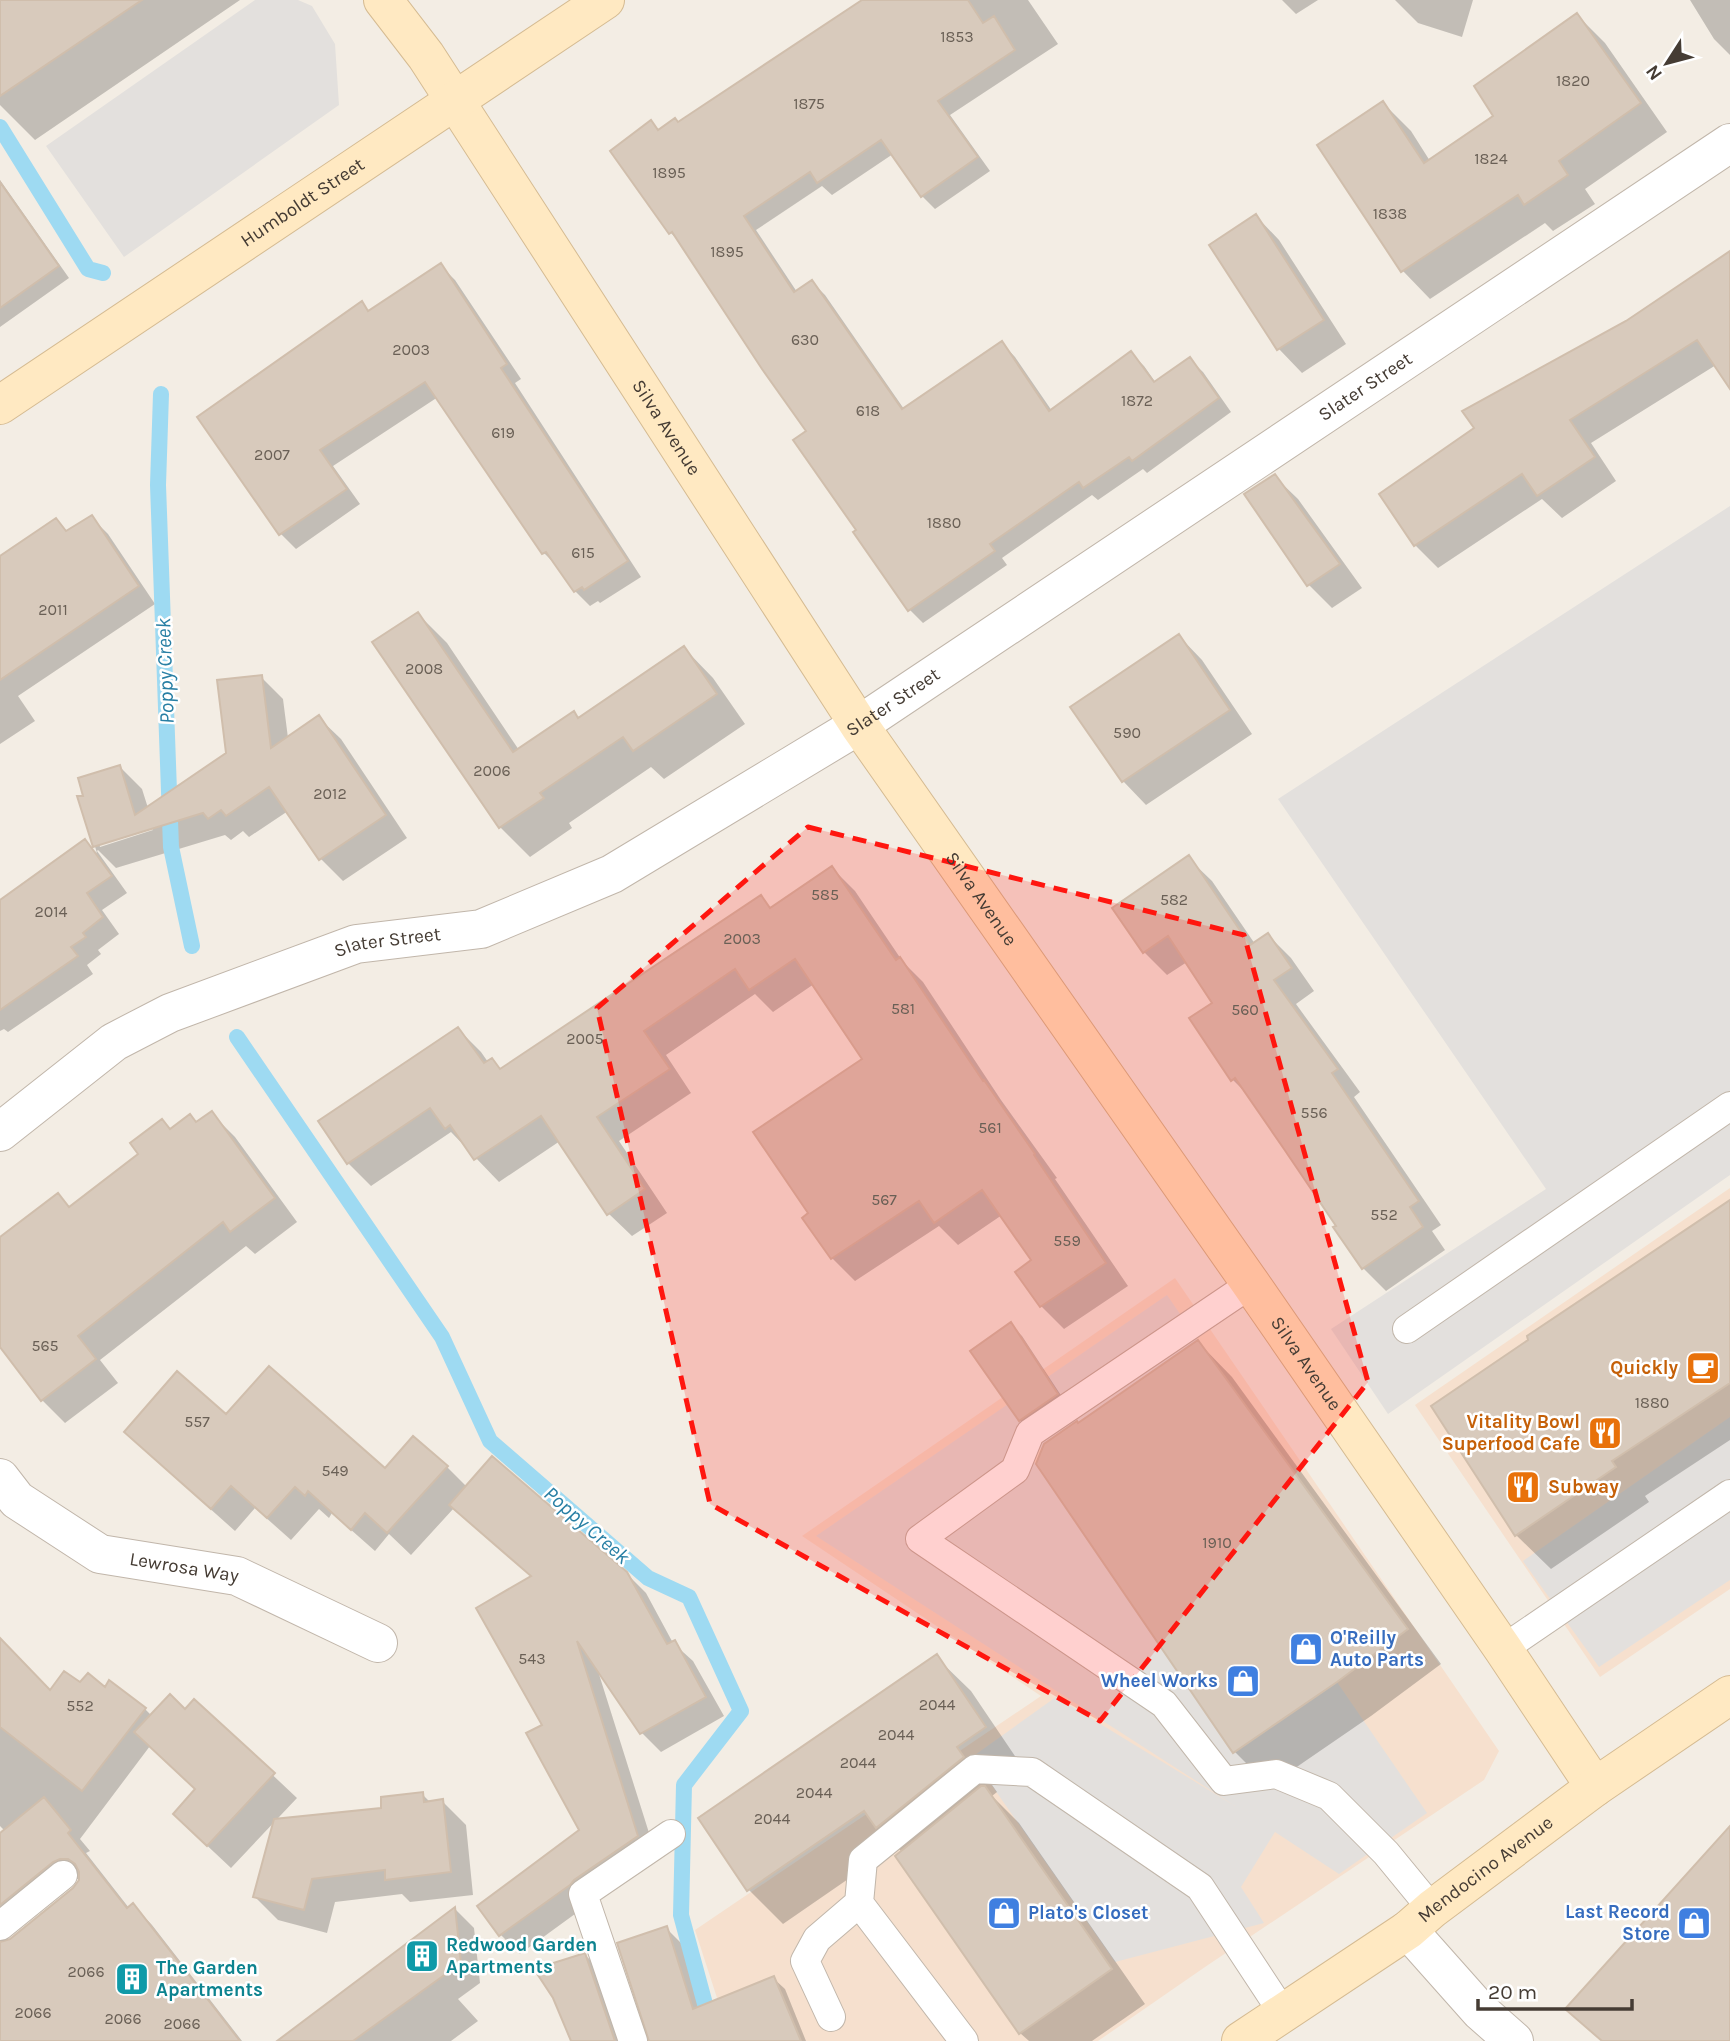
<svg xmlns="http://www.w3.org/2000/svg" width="1730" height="2041" font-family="Karla,sans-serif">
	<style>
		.commercial { fill: #f6e0ce }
		.parking { fill: #e3e0dd }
		.shadow { fill: #0003; fill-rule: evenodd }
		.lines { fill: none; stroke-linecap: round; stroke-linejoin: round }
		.stream { stroke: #9edaf2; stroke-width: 16 }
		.building { fill: #d8cabc; stroke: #d0beac; stroke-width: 2 }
		.lane-casing { stroke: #c1b6aa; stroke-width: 30 }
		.street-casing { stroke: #c1b6aa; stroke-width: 40 }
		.secondary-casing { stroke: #d5bb92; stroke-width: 40 }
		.lane { stroke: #fff; stroke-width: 28 }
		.street { stroke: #fff; stroke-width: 38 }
		.secondary { stroke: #ffe9c2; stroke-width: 38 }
		.marked { fill: #ff160f; fill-opacity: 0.2; stroke: #ff160f; stroke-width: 5; stroke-dasharray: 14 9; stroke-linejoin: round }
		.labels { text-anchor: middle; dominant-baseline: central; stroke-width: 5; stroke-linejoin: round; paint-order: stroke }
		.number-label { font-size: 16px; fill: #6a6056 }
		.street-label { font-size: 19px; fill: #453c34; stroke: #fff }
		.food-label { font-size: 19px; font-weight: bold; fill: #c56008; stroke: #fff; text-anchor: end }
		.shop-label { font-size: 19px; font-weight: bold; fill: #366cbe; stroke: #fff; text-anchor: start }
		.culture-label { font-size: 19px; font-weight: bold; fill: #0d838f; stroke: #fff; text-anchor: start }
		.water-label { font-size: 21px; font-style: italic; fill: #287fa4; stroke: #fff }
	</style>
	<rect width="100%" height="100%" fill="#f3ede4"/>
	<path class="commercial" d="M1730,1188V1589L1600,1677L1415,1405Z
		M1175,1278L1499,1751L1484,1780L1205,1967L1098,2041H731L695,1930L1041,1696L802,1536Z"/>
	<path class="parking" d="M255,0H298L312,6L335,44L339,105L124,257L46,146Z
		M1730,506V1175L1388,1414L1331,1329L1546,1189L1278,799Z
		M1167,1295L1198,1340L1030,1456L1233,1753L1337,1682L1427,1813L1339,1874L1275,1832L1241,1887L1264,1923L1115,1962L972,1757L1056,1697L1235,1806L816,1536Z
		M1730,1417V1580L1599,1667L1523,1561Z"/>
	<path class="shadow" d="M0,0H240L35,140L0,105Z
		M866,0H1028L1058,44L950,115L990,171L935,209L922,196L893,154L832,195L822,186L756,230L797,292L812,282L825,295L904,409L1002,343L1015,357L1052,411L1131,353L1144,366L1156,383L1189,359L1203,372L1231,412L1147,473L1143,469L1098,500L1092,495L1002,558L1007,565L923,623L910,610L855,532L858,530L808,432L683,246L671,233L612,151L651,123L660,131L679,124Z
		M1282,0H1318L1296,14Z
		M1395,0H1473L1462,37L1418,23Z
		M1690,0H1730V55L1714,39Z
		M1577,15L1605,43L1667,132L1585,189L1595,204L1553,231L1545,223L1430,299L1403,271L1319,145L1383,103L1411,131L1430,161L1496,116Z
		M0,180L69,278L0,327Z
		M1256,216L1279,240L1346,344L1302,373L1279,349L1212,245Z
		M1730,253V386L1716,365L1591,443L1616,481L1562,518L1542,499L1438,568L1415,545L1627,323Z
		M441,266L455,280L521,379L515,383L641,577L600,603L598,601L590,606L575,591L560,569L544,553L438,397L333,466L360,504L296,549L281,534L199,418L362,304L370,312Z
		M1274,476L1298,499L1362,588L1332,608L1309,585Z
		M91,517L108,534L155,604L18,696L35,721L0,744V558L56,520L68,532Z
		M418,614L447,643L519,750L573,713L580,719L684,648L713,678L745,724L664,779L651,767L569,823L572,828L530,857L500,827L375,643Z
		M1179,636L1202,660L1252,734L1146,805L1123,781L1073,708Z
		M261,677L283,699L288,738L319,718L341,739L407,838L343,881L321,859L288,811L249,837L243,831L231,840L225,835L116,868L98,850L97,851L127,893L102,910L119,934L98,950L101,954L87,965L93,974L8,1032L4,1029L0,1031V902L85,842L97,853L80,798L85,797L120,767L142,789L148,808L228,754ZM151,827L153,830L100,847L99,843Z
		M1188,858L1212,881L1255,944L1268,935L1291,958L1314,991L1296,1004L1360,1092L1354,1097L1441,1225L1432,1231L1445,1250L1386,1291L1363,1268L1338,1226L1248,1095L1232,1079L1214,1003L1187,962L1167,975L1144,952Z
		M832,868L855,891L903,962L923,982L1001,1100L1057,1178L1055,1179L1128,1286L1064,1329L1041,1306L1033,1261L1002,1215L958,1245L939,1226L855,1281L832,1258L804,1218L811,1214L864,1060L814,984L773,1012L755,994L666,1055L691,1093L619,1141L667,1213L632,1236L609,1214L560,1141L499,1182L451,1132L371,1186L348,1163L320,1122L458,1029L481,1052L488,1062L492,1060L502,1070L761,898L772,909Z
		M212,1114L235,1137L297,1222L255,1254L246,1246L100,1360L118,1383L65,1423L42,1400L0,1344V1239L58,1195L71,1208L171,1131L198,1124Z
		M1730,1202V1440L1645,1496L1649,1502L1551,1569L1516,1535Z
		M1011,1325L1022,1336L1068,1406L1032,1431L1020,1420L972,1351Z
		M1198,1342L1232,1377L1441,1664L1371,1716L1269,1786L1235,1752L1078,1425Z
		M226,1417L385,1471L447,1467L467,1487L626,1573L646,1593L673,1643L693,1661L724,1716L661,1752L642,1733L598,1671L656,1855L520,1954L501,1935L480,1906L582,1831L545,1725L532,1577L454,1508L411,1555L389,1534L375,1551L332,1513L329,1518L319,1509L291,1540L255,1508L235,1531L150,1455L126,1432Z
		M0,1640L50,1692L80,1685L105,1689L145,1709L152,1716L185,1711L194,1701L297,1798L231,1868L198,1837L197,1790L150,1746L80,1839L90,1851L86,1853L129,1908L133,1905L152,1925L242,2041H0V1835L5,1831L0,1826ZM83,1877L75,1889L11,1941L3,1944L8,1933L72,1881Z
		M936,1657L971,1691L1019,1762L990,1782L997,1792L992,1796L1019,1823L1145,2004L1092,2041H1029L1020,2033L902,1852L896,1846L783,1924L749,1890L700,1819Z
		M422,1794L431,1803L442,1801L466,1825L473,1895L410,1902L402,1894L335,1902L327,1933L278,1920L255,1897L383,1810Z
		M455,1909L474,1928L480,1983L458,1999L478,2021L451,2041H280Z
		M666,1928L686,1948L715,2041H651Z
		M585,1955L605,1974L627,2041H573Z
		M773,1978L785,1989L806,2041H754Z"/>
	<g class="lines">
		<path class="stream" d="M0,127L88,269L103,273
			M161,394L158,485L171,847L192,946
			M237,1037L442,1337L490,1441L648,1578L689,1597L741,1711L684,1785L681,1915L715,2041"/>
	</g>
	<path class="building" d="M0,0H142L0,96Z
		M862,0H968L983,23L994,16L1015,50L938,101L978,157L921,197L881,140L817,183L810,172L744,216L794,292L812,280L902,409L1002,341L1049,411L1131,351L1154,382L1190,357L1219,398L1132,461L1129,457L1083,488L1079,482L990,544L995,551L908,611L853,532L856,530L793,440L806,431L762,369L672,232L669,234L610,151L651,120L658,130L675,118L678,122Z
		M1577,13L1641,103L1559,161L1568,175L1524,205L1518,195L1401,272L1317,145L1383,101L1424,163L1493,116L1474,86Z
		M0,182L59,266L0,308Z
		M1256,214L1324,320L1277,350L1209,245Z
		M1730,251V389L1697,340L1570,420L1595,457L1537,496L1522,474L1414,546L1379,494L1474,428L1462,411L1626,321Z
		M441,263L507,364L501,368L628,561L584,590L582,587L574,592L546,552L542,554L425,382L320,450L347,489L279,535L197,417L362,301L368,311Z
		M1275,474L1340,564L1307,586L1244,494Z
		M92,515L139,586L0,680V556L56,518L66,531Z
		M418,612L513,752L574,711L578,718L684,646L717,694L633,751L623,737L540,793L544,798L499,828L372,642Z
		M1179,634L1230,710L1122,782L1070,707Z
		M262,675L271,748L319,715L386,815L319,860L269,787L226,816L221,810L208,819L203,813L93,847L77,796H83L78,778L120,765L135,815L226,753L217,680Z
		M85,839L112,876L87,893L103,917L83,933L86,937L71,947L78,956L0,1010V900Z
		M1189,855L1250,945L1268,933L1292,968L1274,980L1338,1069L1332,1073L1419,1201L1410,1207L1423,1227L1362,1269L1333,1227L1336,1226L1284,1149L1235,1078L1231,1081L1189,1018L1212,1003L1168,936L1143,953L1112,908Z
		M832,866L896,960L900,957L983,1081L984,1080L1035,1154L1034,1155L1106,1263L1040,1307L1015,1272L1031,1260L982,1190L934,1223L919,1201L831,1259L802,1218L808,1213L753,1132L862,1059L795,959L749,990L735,969L644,1031L670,1069L597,1117L645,1189L607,1215L541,1116L474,1160L450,1125L445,1129L430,1108L347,1164L318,1121L458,1027L484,1063L492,1058L500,1069L761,895L770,908Z
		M212,1111L275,1198L230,1232L223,1222L78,1336L96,1359L41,1401L0,1347V1237L58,1193L69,1207L138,1154L130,1143L162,1119L170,1129L190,1114L196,1122Z
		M1730,1200V1383L1612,1461L1616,1467L1515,1536L1431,1406L1528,1340L1527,1336Z
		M1011,1322L1058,1394L1019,1421L970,1351Z
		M1198,1340L1408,1629L1337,1682L1233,1753L1036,1464L1044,1444L1077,1421L1078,1423Z
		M269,1366L385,1468L413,1436L448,1466L387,1533L365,1513L351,1530L308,1491L305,1496L295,1487L267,1518L231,1486L211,1509L124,1432L177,1371L226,1414Z
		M492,1456L627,1572L667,1644L675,1640L706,1697L640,1734L577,1641L638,1836L574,1880L570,1885L499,1936L477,1906L579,1830L526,1733L542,1725L476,1608L531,1576L449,1505Z
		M0,1638L50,1690L64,1671L80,1682L88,1673L105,1687L109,1680L146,1708L82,1791L0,1727Z
		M937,1654L986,1727L957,1747L964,1757L876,1828L864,1811L747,1891L698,1818Z
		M170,1694L185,1709L194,1699L275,1773L207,1846L173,1814L195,1789L134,1732Z
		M981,1786H985L1112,1969L1019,2034L895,1856Z
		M423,1792L424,1802L443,1799L451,1872L385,1880V1870L312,1879L304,1910L253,1897L274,1819L381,1808V1797Z
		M44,1797L71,1830L68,1833L127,1908L133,1903L240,2041H0V1942L10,1939L73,1888L79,1880V1872L75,1864L68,1859H60L53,1862L0,1905V1833Z
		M1730,1826V2041H1602L1565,2009Z
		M455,1907L461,1963L353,2041H277Z
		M667,1926L693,2009L774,1976L801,2041H649L617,1943Z
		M585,1953L615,2041H571L553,1998L534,1969Z"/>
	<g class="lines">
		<g class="lane-casing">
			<path id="lane" d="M1251,1284L1030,1433L1015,1470L920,1539L1164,1704L1224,1781L1276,1774L1329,1796L1386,1853L1432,1909
				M1407,1329L1730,1106
				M1503,1649L1730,1494
				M859,1903L863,1860L975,1769L1032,1772L1200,1887L1283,2013
				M0,1926L63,1875
				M831,2017L805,1961L817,1939L859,1903L964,2041
				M633,2041L583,1894L671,1834"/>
		</g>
		<g class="street-casing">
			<g id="street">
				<path id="s1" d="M0,1132L114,1042L170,1013L356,944L481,929L612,874L859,725L1730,143"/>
				<path id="s2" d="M0,1478L17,1500L100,1554L237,1576L378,1643"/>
				<path d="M1408,1930L1480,2011L1514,2041"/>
			</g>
		</g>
		<g class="secondary-casing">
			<g id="secondary">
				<path id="s3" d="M383,0L426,56L859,725L1251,1284L1503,1649L1595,1787"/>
				<path id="s4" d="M0,405L605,0"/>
				<path id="s5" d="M1241,2041L1408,1930L1432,1909L1595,1787L1730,1695"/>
			</g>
		</g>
		<use href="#lane" class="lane"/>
		<use href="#street" class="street"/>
		<use href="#secondary" class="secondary"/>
	</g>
	<path class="marked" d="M808,827L1244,935L1368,1382L1100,1721L710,1504L597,1008Z"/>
	<defs>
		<g id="cafe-square" transform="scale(1.75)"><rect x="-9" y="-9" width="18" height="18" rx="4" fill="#e8710a" stroke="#fff"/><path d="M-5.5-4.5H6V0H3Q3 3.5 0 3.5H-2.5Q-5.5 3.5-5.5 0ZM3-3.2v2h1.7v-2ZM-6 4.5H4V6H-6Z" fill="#fff"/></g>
		<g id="restaurant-square" transform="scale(1.75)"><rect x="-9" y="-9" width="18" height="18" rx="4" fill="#e8710a" stroke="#fff"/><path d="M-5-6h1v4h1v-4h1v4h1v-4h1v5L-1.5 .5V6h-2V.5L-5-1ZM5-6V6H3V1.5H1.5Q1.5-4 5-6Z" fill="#fff"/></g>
		<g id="shop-square" transform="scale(1.75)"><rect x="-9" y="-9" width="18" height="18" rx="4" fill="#3f7fe0" stroke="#fff"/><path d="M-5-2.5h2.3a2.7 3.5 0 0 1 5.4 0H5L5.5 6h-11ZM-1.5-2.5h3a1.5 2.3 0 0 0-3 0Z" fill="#fff"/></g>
		<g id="building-square" transform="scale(1.75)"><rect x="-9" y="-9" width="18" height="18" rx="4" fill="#0f9aa8" stroke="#fff"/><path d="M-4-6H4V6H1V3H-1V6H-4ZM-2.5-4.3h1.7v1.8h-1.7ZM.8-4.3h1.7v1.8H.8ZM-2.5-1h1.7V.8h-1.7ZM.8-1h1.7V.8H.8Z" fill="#fff"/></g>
	</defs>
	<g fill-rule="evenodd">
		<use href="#cafe-square" x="1703" y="1368"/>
		<use href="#restaurant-square" x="1605" y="1433"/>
		<use href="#restaurant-square" x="1523" y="1487"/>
		<use href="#shop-square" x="1306" y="1649"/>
		<use href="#shop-square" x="1243" y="1681"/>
		<use href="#shop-square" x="1004" y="1913"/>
		<use href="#shop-square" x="1694" y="1923"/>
		<use href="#building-square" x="422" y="1956"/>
		<use href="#building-square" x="132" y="1979"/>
	</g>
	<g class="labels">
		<g class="number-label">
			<text x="957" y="36">1853</text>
			<text x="1573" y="80">1820</text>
			<text x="809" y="103">1875</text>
			<text x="1491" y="158">1824</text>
			<text x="669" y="172">1895</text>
			<text x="1390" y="213">1838</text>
			<text x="727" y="251">1895</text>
			<text x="805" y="339">630</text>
			<text x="411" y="349">2003</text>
			<text x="1137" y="400">1872</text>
			<text x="868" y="410">618</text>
			<text x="503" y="432">619</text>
			<text x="272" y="454">2007</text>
			<text x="944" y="522">1880</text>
			<text x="583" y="552">615</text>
			<text x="53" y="609">2011</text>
			<text x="424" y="668">2008</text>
			<text x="1127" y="732">590</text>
			<text x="492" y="770">2006</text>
			<text x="330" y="793">2012</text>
			<text x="825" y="894">585</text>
			<text x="1174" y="899">582</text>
			<text x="51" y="911">2014</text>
			<text x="742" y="938">2003</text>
			<text x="903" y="1008">581</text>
			<text x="1245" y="1009">560</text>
			<text x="585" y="1038">2005</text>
			<text x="1314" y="1112">556</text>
			<text x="990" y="1127">561</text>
			<text x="884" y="1199">567</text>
			<text x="1384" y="1214">552</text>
			<text x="1067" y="1240">559</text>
			<text x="45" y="1345">565</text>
			<text x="1652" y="1402">1880</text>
			<text x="197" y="1421">557</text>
			<text x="335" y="1470">549</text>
			<text x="1217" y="1542">1910</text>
			<text x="532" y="1658">543</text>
			<text x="937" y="1704">2044</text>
			<text x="80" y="1705">552</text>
			<text x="896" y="1734">2044</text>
			<text x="858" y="1762">2044</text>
			<text x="814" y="1792">2044</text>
			<text x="772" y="1818">2044</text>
			<text x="86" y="1971">2066</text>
			<text x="33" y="2012">2066</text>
			<text x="123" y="2018">2066</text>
			<text x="182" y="2023">2066</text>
		</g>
		<g class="street-label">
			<text stroke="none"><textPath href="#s4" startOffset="364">Humboldt Street</textPath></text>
			<text stroke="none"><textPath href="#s1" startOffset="1572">Slater Street</textPath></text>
			<text stroke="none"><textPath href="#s3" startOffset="513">Silva Avenue</textPath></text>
			<text stroke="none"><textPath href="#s1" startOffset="1004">Slater Street</textPath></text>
			<text stroke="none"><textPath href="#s3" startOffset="1080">Silva Avenue</textPath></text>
			<text stroke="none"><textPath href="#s1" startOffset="438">Slater Street</textPath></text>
			<text stroke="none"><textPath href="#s3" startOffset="1647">Silva Avenue</textPath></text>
			<text stroke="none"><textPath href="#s2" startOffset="212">Lewrosa Way</textPath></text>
			<text stroke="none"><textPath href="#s5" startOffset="299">Mendocino Avenue</textPath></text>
		</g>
		<g class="food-label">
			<text x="1678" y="1368">Quickly</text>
			<text x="1580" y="1422">Vitality Bowl<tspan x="1580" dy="22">Superfood Cafe</tspan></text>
			<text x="1548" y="1487" text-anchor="start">Subway</text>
		</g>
		<g class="shop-label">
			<text x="1330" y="1638">O'Reilly<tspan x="1330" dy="22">Auto Parts</tspan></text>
			<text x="1218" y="1681" text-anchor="end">Wheel Works</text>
			<text x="1670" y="1912" text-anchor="end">Last Record<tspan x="1670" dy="22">Store</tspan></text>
			<text x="1028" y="1913">Plato's Closet</text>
		</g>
		<g class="culture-label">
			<text x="446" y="1945">Redwood Garden<tspan x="446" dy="22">Apartments</tspan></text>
			<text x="156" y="1968">The Garden<tspan x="156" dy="22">Apartments</tspan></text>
		</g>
		<g class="water-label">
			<text transform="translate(165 671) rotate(-92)">Poppy Creek</text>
			<text transform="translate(587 1525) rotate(41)">Poppy Creek</text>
		</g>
	</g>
	<g transform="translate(1667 63) rotate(234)" stroke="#ffffff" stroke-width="5" paint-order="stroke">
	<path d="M0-5L12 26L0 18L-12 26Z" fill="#453c34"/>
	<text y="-10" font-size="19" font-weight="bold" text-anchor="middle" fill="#453c34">N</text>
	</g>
	<path d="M1478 1999v10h154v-10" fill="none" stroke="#453c34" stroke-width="3.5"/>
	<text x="1488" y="1999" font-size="21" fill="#453c34" stroke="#ffffff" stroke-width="5" paint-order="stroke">20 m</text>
</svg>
